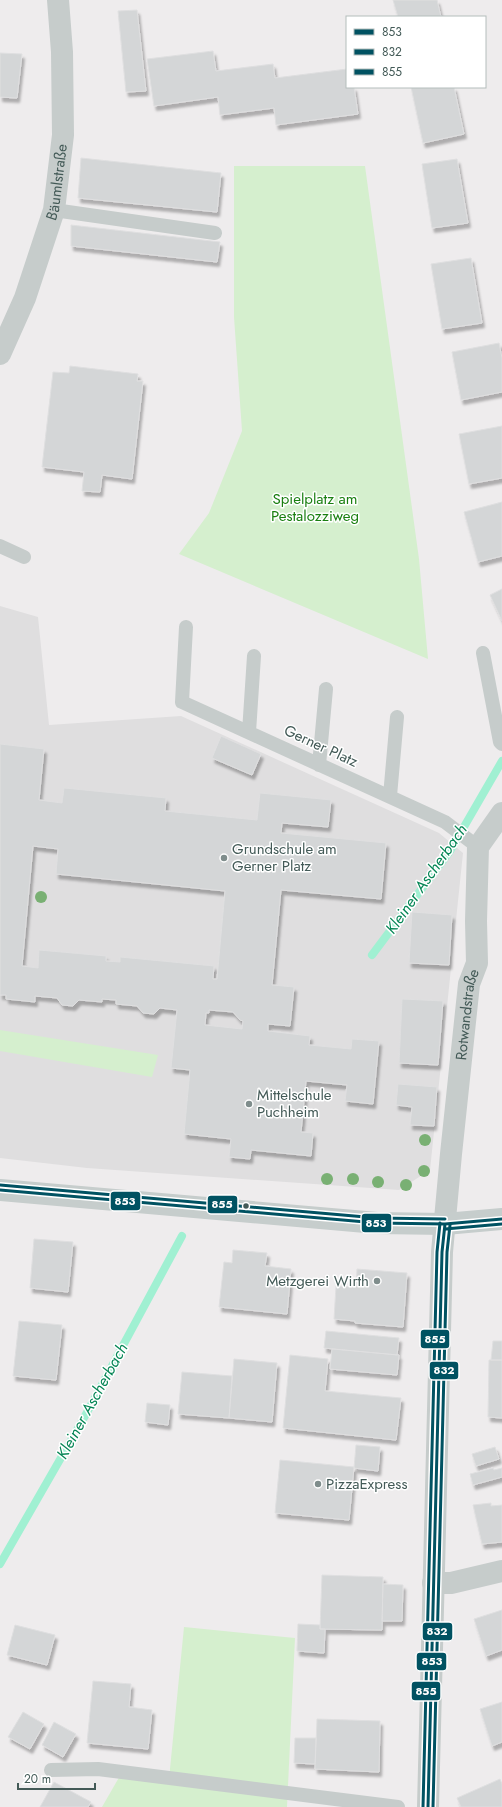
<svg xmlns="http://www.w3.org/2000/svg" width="502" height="1807" font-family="Jost,sans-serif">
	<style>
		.education { fill: #dfdedf }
		.green { fill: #d5efce }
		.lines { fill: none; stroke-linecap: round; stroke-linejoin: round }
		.stream { stroke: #a0f0d2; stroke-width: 8 }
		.building { fill: #d4d6d7; stroke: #dfdfe0; fill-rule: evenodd; filter: url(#shadow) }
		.lane { stroke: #c6cccb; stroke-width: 14 }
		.street { stroke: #c6cccb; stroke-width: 22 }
		.secondary { stroke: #c6cdcc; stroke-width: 22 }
		.bus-1-casing { stroke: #fff; stroke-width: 6 }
		.bus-2-casing { stroke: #fff; stroke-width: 6 }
		.bus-3-casing { stroke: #fff; stroke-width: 6 }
		.bus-1 { stroke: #005262; stroke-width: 3 }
		.bus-2 { stroke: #005262; stroke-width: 3 }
		.bus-3 { stroke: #005262; stroke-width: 3 }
		.tree { fill: #79b073 }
		.poi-dot { fill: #7f8d8c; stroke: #fff; stroke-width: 1.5 }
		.bus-dot { fill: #435a57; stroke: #fff; stroke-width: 1.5 }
		.labels { text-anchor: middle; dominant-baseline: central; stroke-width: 3; stroke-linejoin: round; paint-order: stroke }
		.street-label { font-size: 15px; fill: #435a57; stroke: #fff }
		.park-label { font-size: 15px; fill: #197f10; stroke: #fff }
		.poi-label { font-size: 15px; fill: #435a57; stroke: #fff; text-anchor: start }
		.water-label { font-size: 16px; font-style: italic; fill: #068656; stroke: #fff }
		.line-badge { stroke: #fff; stroke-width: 1.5 }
		.badge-label { font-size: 11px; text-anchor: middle; font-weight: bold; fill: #fff }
	</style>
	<defs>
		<filter id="shadow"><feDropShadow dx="2.5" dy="4.5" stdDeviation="1" flood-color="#0004"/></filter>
	</defs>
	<rect width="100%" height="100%" fill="#eeeced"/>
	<path class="education" d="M0,606L38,617L49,725L181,716L439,833L463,853L430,1170L399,1190L87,1168L0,1158Z"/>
	<path class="green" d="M234,166H365L419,559L428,659L179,554L209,513L242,431L234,317Z
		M0,1030L158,1055L152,1077L0,1051Z
		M184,1627L295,1638L287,1807H102L121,1774L169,1779Z"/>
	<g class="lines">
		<path class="stream" d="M372,955L450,851L502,761
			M0,1564L85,1416L182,1236"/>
	</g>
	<path class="building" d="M393,0H437L441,17H398Z
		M137,10L146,91L126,92L118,11Z
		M213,51L216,71L273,64L275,78L347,69V87H354L358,114L276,125L274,108L220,115L218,97L154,106L147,59Z
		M0,53L22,54L17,98L0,97Z
		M411,87H454L464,134L423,143Z
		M81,158L221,173L217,212L78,198Z
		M457,159L468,223L432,228L422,164Z
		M71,225L220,242L217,262L71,246Z
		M471,258L482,323L442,329L431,264Z
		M499,343L502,358V392L461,400L452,352Z
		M70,366L138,374L137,381H143L132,479L102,475L100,492L82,491L84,472L42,467L53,372L69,373Z
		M502,426V478L469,484L459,434Z
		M502,502V556L478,562L464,512Z
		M502,589V621L490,595Z
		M221,736L261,754L252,775L212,758Z
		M0,744L44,749L39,800L62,803L64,788L166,798L165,811L257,820L260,793L331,800L328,827L282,823L281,833L386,843L381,899L281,890L272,985L294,987L290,1026L268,1024V1031L310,1036L309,1045L351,1049L352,1039L379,1041L373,1104L345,1101L347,1085L306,1081L301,1132L313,1133L311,1156L251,1150L250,1159L229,1157L231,1139L184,1134L190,1070L171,1068L177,1010L160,1008L154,1014L143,1013L137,1006L116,1004V1000L102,999V1002L79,1000L73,1006L62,1005L57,998L35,996V1002L6,999V995H0ZM33,846L58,849L56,874L225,891L217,979H213L214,966L120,957V962L106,961V956L39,950L38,968L22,966ZM209,1010L233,1012L240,1020L243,1021L242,1029L205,1025L206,1013H209Z
		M412,912L452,915L449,965L409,963Z
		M402,999L443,1001L438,1065L399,1063Z
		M398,1084L437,1087L434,1126L410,1125L412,1107L396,1105Z
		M34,1239L73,1242L68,1292L30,1288Z
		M233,1250L267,1253L265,1266L291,1269L287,1314L219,1307L224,1262L232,1263Z
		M357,1269L407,1273L403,1327L355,1323V1321L334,1319L336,1286L356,1287Z
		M19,1321L62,1325L56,1380L13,1376Z
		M326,1331L399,1338L397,1355L324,1348Z
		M493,1341H502V1360H491Z
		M332,1349L399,1355L397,1375L330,1369Z
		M290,1355L328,1359L325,1391L401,1398L396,1440L283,1428Z
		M234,1359L277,1363L272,1422L229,1418Z
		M489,1360H502V1418L488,1417Z
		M182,1372L232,1376L229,1418L178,1414Z
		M147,1403L170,1405L168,1425L145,1422Z
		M356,1445L380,1447L378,1471L354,1468Z
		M495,1447L499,1459L476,1466L472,1454Z
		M280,1460L354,1467L349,1520L275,1513Z
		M493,1468L494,1470L502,1468V1477L473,1485L470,1474Z
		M491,1503V1506L502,1505V1542L482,1544L473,1505Z
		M322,1575L383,1577L382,1630L320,1629Z
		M383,1584L403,1585L402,1621H382Z
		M502,1610V1650L486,1656L474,1619Z
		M298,1624L320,1625V1629H325L324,1653L297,1651Z
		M15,1625L55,1635L47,1665L7,1655Z
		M93,1681L131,1684L129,1707L152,1710L148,1749L87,1743Z
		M502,1702V1742L492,1746L480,1709Z
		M23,1712L44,1724L30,1749L8,1737Z
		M317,1719L380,1721L379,1772L315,1769Z
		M54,1722L76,1734L63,1757L42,1745Z
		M295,1738H316L315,1764L294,1763Z
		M500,1779L502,1784V1807H461L457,1798Z
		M54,1782L91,1802L88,1807H40Z"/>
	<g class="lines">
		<path class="lane" d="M54,210L215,233
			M0,546L24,557
			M186,627L182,702L445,822L478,847
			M483,653L500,742L502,744
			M249,732L254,656
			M319,765L326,689
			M390,796L397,717
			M51,1770L98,1769L398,1807"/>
		<g class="street">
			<path id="s1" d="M0,354L25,298L54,210L63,135L62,52L58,0"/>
			<path d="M433,1583H451L502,1571"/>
			<path id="s2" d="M428,1807L442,1252L451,1154L469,984L477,963L476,921L478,847L502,813"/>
		</g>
		<path class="secondary" d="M0,1190L377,1223L445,1224L502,1219"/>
		<g class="bus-1-casing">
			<path id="bus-1" d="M0,1190L377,1223L445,1224L502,1219
				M428,1807L442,1252L445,1224"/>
		</g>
		<g class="bus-2-casing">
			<path id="bus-2" d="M445,1229L502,1224
				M433,1807L447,1252L450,1225"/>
		</g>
		<g class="bus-3-casing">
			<path id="bus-3" d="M0,1185L377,1218L445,1219
				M423,1807L437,1252L440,1223"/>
		</g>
		<use href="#bus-1" class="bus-1"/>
		<use href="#bus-2" class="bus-2"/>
		<use href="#bus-3" class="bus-3"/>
	</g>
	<g class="tree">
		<circle cx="41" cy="897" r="6"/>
		<circle cx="425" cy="1140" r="6"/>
		<circle cx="424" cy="1171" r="6"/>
		<circle cx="327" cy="1179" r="6"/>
		<circle cx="353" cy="1179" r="6"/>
		<circle cx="378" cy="1182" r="6"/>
		<circle cx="406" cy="1185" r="6"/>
	</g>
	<g class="poi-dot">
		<circle cx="224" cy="858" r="4"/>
		<circle cx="249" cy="1104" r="4"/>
		<circle cx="377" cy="1281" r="4"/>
		<circle cx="318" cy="1484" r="4"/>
	</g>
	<circle class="bus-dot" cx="246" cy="1206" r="3.5"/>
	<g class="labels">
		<g class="street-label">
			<text stroke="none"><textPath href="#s1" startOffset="182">Bäumlstraße</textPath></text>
			<text transform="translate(321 746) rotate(25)">Gerner Platz</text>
			<text stroke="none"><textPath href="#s2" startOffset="794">Rotwandstraße</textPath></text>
		</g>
		<g class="park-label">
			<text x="315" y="499">Spielplatz am<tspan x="315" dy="17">Pestalozziweg</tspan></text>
		</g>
		<g class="poi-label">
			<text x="232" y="849">Grundschule am<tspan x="232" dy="17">Gerner Platz</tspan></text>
			<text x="257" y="1095">Mittelschule<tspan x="257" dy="17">Puchheim</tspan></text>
			<text x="369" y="1281" text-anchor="end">Metzgerei Wirth</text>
			<text x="326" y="1484">PizzaExpress</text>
		</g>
		<g class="water-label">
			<text transform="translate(426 879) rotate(-55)">Kleiner Ascherbach</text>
			<text transform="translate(92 1401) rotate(-61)">Kleiner Ascherbach</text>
		</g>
	</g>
	<g class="line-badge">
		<rect x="110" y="1191" width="31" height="20" rx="4" fill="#005262"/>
		<rect x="207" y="1195" width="31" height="19" rx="4" fill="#005262"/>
		<rect x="361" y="1213" width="31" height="20" rx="4" fill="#005262"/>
		<rect x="420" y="1329" width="30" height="20" rx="4" fill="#005262"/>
		<rect x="429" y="1361" width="30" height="19" rx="4" fill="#005262"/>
		<rect x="422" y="1622" width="31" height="19" rx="4" fill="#005262"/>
		<rect x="416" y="1652" width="31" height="19" rx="4" fill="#005262"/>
		<rect x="411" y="1681" width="30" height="20" rx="4" fill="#005262"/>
	</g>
	<g class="badge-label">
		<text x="125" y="1205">853</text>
		<text x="222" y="1208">855</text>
		<text x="376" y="1227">853</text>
		<text x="435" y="1343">855</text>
		<text x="444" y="1374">832</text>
		<text x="437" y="1635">832</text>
		<text x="432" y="1665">853</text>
		<text x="426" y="1695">855</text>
	</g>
	<rect x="346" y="16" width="140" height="72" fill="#ffffff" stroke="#b4bdbc"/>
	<rect x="354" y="29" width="20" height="6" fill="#005262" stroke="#b4bdbc"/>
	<text x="382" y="36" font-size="12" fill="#435a57">853</text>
	<rect x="354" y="49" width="20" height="6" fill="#005262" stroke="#b4bdbc"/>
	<text x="382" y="56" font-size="12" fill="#435a57">832</text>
	<rect x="354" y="69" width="20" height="6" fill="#005262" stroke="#b4bdbc"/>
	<text x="382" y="76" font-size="12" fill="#435a57">855</text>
	<path d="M18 1783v6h77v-6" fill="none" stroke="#435a57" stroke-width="2"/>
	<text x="24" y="1783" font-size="12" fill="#435a57" stroke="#ffffff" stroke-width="3" paint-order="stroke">20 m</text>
</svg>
